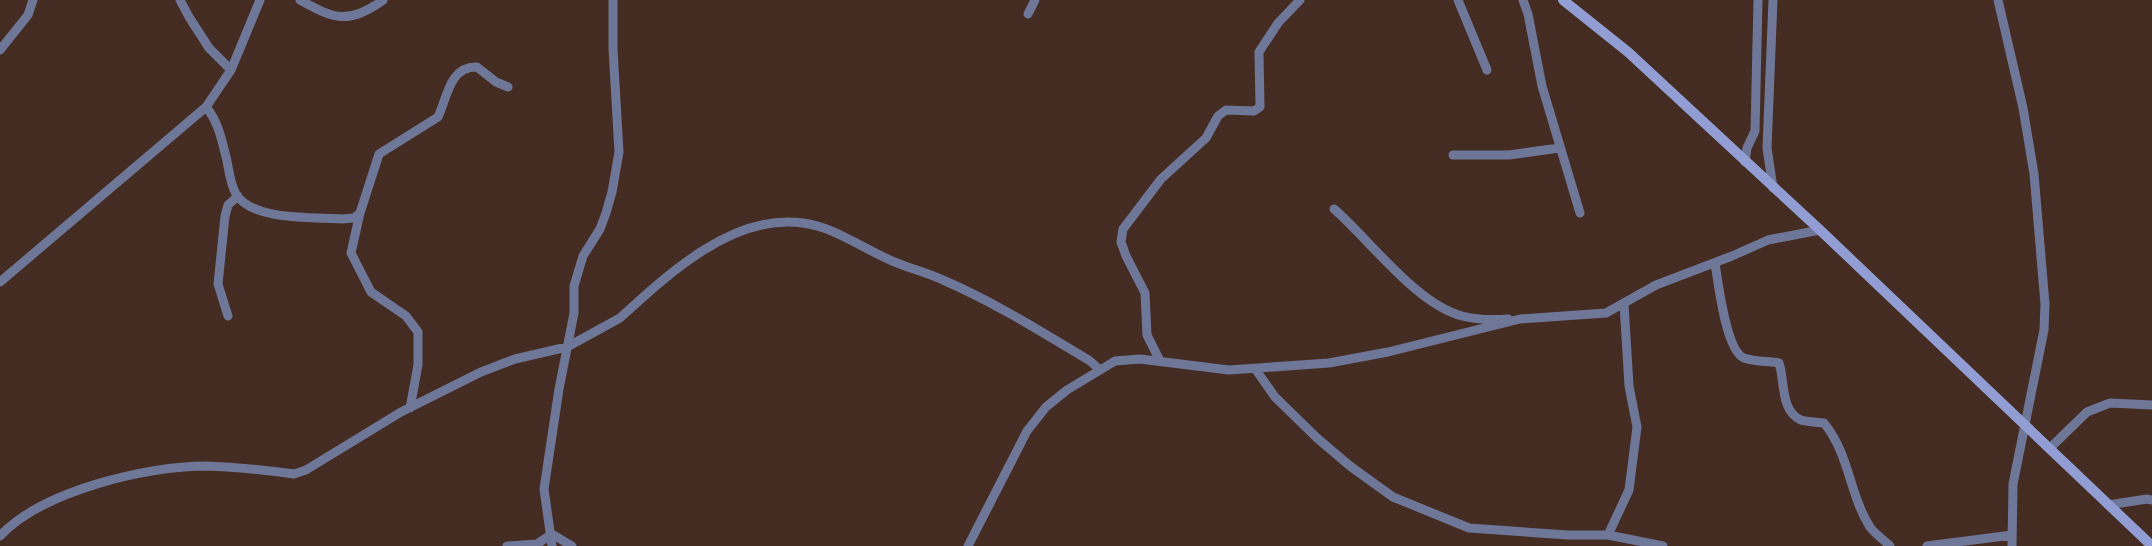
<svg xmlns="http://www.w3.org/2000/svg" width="2152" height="546" font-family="Lato,sans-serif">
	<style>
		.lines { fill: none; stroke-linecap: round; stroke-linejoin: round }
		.minor { stroke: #6f7799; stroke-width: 9 }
		.secondary { stroke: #919dd3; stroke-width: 10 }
	</style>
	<rect width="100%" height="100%" fill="#442c22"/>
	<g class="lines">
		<path class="minor" d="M180,0L189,17L209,48L231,70
			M300,0C334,19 349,25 383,0
			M1458,0L1487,70
			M1523,0L1528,14L1542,86L1580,213
			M1773,0L1767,148L1773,188
			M1998,0L2023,108L2034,174L2045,304L2044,330L2013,484L2012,546
			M1028,14L1035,0
			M0,50L28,15L33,0
			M206,107C217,120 221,136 225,153C229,166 229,182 236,194C252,221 313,217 342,219L354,218L360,213L379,154L438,117C447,99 449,66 477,67L496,82L508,87
			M1453,155H1509L1559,148
			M1745,162L1747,148L1755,131L1758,0
			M1334,209C1370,240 1416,304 1462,316C1477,320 1493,320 1508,319
			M360,213L351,253L371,292L406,316L418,332V365L410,408
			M1715,263C1718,282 1726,351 1744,358C1755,362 1768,361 1779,363C1785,380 1780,411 1801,420C1807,422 1817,422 1824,423C1850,455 1849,494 1870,527C1875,534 1884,540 1890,546
			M0,282L206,107L231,70L260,0
			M228,316L218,284L225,216L228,205L238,196
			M1160,361L1147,335L1145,293L1126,256L1121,242L1123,229L1161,179L1206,138L1218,116L1226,110L1254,111L1260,107L1259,52L1278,23L1300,0
			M1256,370L1275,397L1317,438L1350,466L1393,497L1469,528L1568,535H1608L1663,546
			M2050,448L2087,412L2110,403L2152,405
			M2108,505L2147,499L2152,500
			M1608,535L1629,490L1637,427L1629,386L1624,304
			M0,536C42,491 146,466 206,466C235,467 265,470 294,474L306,470L401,412L481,372L515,359L567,347L620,318C667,275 733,213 803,223C836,227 866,251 897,263C912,269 928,273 943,280C994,302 1042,332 1090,361L1099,369
			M507,546L537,544L552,534L572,546
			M552,546L544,489L559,389L574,313V286L583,256L600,229L606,213L612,192L619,152L613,49V0
			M968,546L1027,431L1046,407L1067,390L1115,361L1140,359L1229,370L1329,363L1388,352L1520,319L1606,313L1656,285L1732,256L1768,240L1820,230
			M1927,546L2012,535"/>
		<path class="secondary" d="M1563,0L1628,52L1820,230L2152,546"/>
	</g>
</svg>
